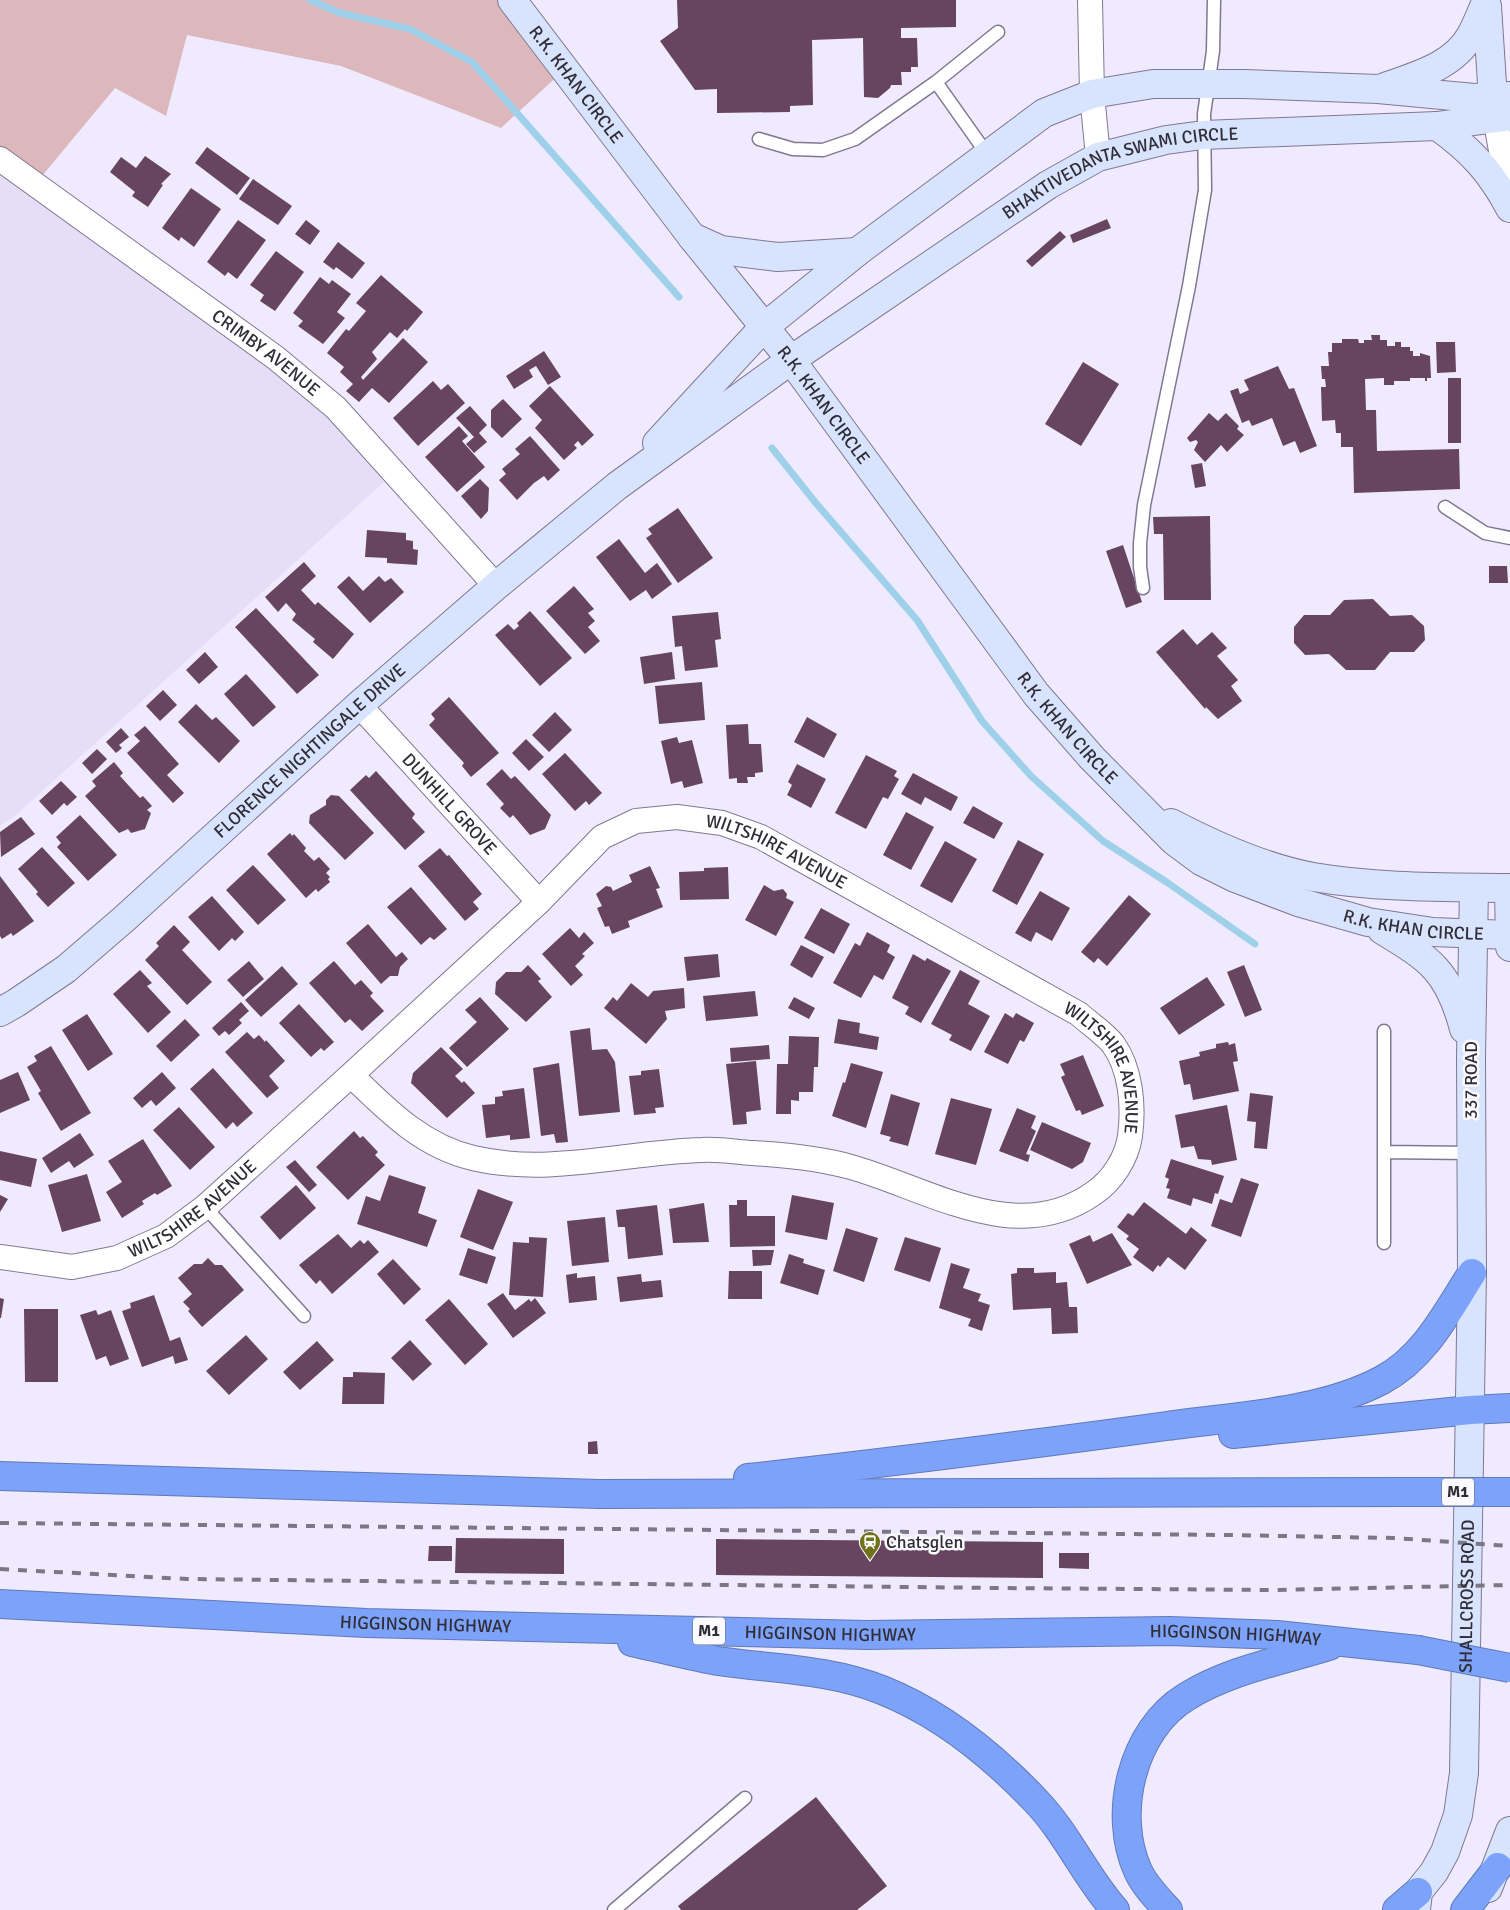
<svg xmlns="http://www.w3.org/2000/svg" width="1510" height="1910" font-family="Signika,sans-serif">
	<style>
		.built { fill: #e6def9 }
		.green { fill: #dcb7bc }
		.lines { fill: none; stroke-linecap: round; stroke-linejoin: round }
		.stream { stroke: #9fd0e9; stroke-width: 7 }
		.building { fill: #674560 }
		.lane-casing { stroke: #807890; stroke-width: 15 }
		.street-casing { stroke: #807890; stroke-width: 26 }
		.secondary-casing { stroke: #807890; stroke-width: 30 }
		.highway-casing { stroke: #6179b6; stroke-width: 30 }
		.lane { stroke: #fff; stroke-width: 12 }
		.street { stroke: #fff; stroke-width: 24 }
		.secondary { stroke: #d8e3fe; stroke-width: 28 }
		.highway { stroke: #7ca2fa; stroke-width: 28 }
		.rail { stroke: #7b7785; stroke-width: 4; stroke-dasharray: 9 9; stroke-linecap: butt }
		.highway-bridge-casing { stroke: #6179b6; stroke-width: 30; stroke-linecap: butt }
		.highway-bridge { stroke: #7ca2fa; stroke-width: 28 }
		.labels { text-anchor: middle; dominant-baseline: central; stroke-width: 5; stroke-linejoin: round; paint-order: stroke }
		.shield { fill: #fbfaff; stroke: #6d6a73; stroke-width: 1 }
		.shield-label { font-size: 16px; font-weight: bold; fill: #302d37 }
		.street-label { font-size: 18px; fill: #302d37; stroke: #fbfaff }
		.poi-label { font-size: 18px; fill: #302d37; stroke: #fbfaff; text-anchor: start }
	</style>
	<rect width="100%" height="100%" fill="#f0eaff"/>
	<path class="built" d="M0,155L279,357L396,471L16,815L0,826Z"/>
	<path class="green" d="M0,0H509L563,71L501,128L341,66L187,35L166,116L115,88L37,182L0,155Z"/>
	<g class="lines">
		<path class="stream" d="M310,0L340,13L410,29L472,62L679,297
			M772,448L815,502L917,620L982,721L1031,776L1103,841L1168,883L1255,944"/>
	</g>
	<path class="building" d="M677,0H956V27L901,28V38H917L918,67H911V72H901L902,85H891L890,88L878,98L864,97L863,38L812,40L813,105L790,106V112L717,113V89L695,90L660,41L678,28Z
		M207,147L250,178L237,195L195,163Z
		M145,156L171,174L161,184L163,185L148,207L132,196L135,192L110,172L121,157L136,168Z
		M253,179L292,206L278,225L239,199Z
		M191,188L221,209L194,247L181,237L179,241L162,228Z
		M1107,219L1111,228L1073,243L1070,235Z
		M238,220L266,240L237,279L228,272L225,276L207,262Z
		M306,220L320,231L310,245L295,234Z
		M1060,231L1066,237L1032,267L1026,261Z
		M338,242L365,263L352,279L336,267L334,270L323,262Z
		M276,251L304,272L275,311L260,301L264,295L250,285Z
		M381,275L423,312L407,331L405,329L397,338L390,332L372,352L377,359L361,377L363,380L403,338L428,362L389,403L372,388L359,402L346,391L353,384L340,372L344,367L327,353L346,329L349,331L366,311L356,303Z
		M320,277L329,284L332,280L351,294L337,312L345,318L323,344L298,326L303,321L293,313Z
		M1371,335H1380V340H1387V346H1395V342H1401V347H1410V351H1413V356H1420V353L1430,356L1431,378H1427V381H1425V378H1410V381H1394V385H1384V378L1365,379L1366,410H1376L1377,451L1459,449L1460,489L1354,493L1353,447H1341V433H1336L1335,420L1322,421L1321,387H1326L1325,379H1322L1321,366H1329L1328,352H1332V343H1342V339H1358L1359,343H1364V340H1372Z
		M1436,342H1455L1456,372L1437,373Z
		M544,351L561,377L548,385L536,366L529,370L533,377L514,389L506,376Z
		M1083,362L1119,384L1081,446L1045,424Z
		M1278,366L1289,389L1294,388L1317,446L1300,453L1295,441L1283,446L1272,418L1252,426L1249,420L1242,423L1230,391L1238,388L1240,394L1249,390L1244,380Z
		M1448,378H1461V443H1448Z
		M433,381L441,390L448,384L465,403L418,446L393,418Z
		M550,386L594,435L582,446L578,441L574,445L577,448L564,460L535,428L542,420L529,406Z
		M503,399L522,419L502,438L491,427V410Z
		M470,406L487,425L479,433L487,442L474,453L466,444L474,437L456,418Z
		M1209,413L1218,421L1226,413L1239,426L1237,429L1244,435L1227,452L1221,445L1205,462L1194,450L1198,442L1196,440L1190,442L1187,438Z
		M459,426L468,436L462,441L485,467L457,492L425,457Z
		M530,436L560,470L548,481L544,476L534,483L517,500L499,480L506,474L502,469L520,454L515,449Z
		M1202,463L1206,486L1195,488L1191,465Z
		M480,479L489,488L488,511L481,519L461,496Z
		M678,508L713,558L678,583L646,538L652,534L648,529Z
		M1210,516L1211,600H1164L1163,534H1154L1153,517Z
		M367,530L406,533V540L413,541V549L418,550L417,565L387,563V558L365,557Z
		M619,539L645,573L657,563L672,584L652,599L646,590L630,601L596,557Z
		M1123,545L1142,602L1126,608L1106,551Z
		M304,562L316,576L301,590L315,605L318,602L354,634L333,659L313,642L315,639L292,620L296,614L286,603L278,612L265,597Z
		M1489,566H1507L1508,583H1489Z
		M349,576L363,591L379,576L385,582L391,578L404,592L370,623L337,587Z
		M574,586L594,609L588,613L595,621L588,627L600,641L585,654L546,611Z
		M1373,599L1390,616L1412,615L1424,626L1425,640L1414,652H1390L1375,670H1346L1329,654L1305,655L1294,643V627L1304,615H1330L1344,600Z
		M256,608L319,675L297,694L235,627Z
		M530,611L572,658L540,686L495,635L508,624L514,630L519,626L517,623Z
		M718,612L721,639L715,640L718,667L685,671L682,646L675,647L672,616Z
		M1183,629L1197,645L1212,632L1227,648L1217,656L1238,680L1231,686L1242,701L1218,719L1206,707L1205,709L1156,652Z
		M205,652L218,667L199,684L186,670Z
		M672,652L675,679L644,684L640,657Z
		M246,674L276,707L253,727L224,694Z
		M702,682L705,720L659,724L655,686Z
		M163,690L177,705L160,721L146,706Z
		M449,697L499,753L471,777L462,766L464,763L429,725L435,719L431,714Z
		M196,704L212,720L216,717L240,741L219,763L178,722Z
		M555,712L572,730L549,752L532,735Z
		M807,717L837,734L824,758L794,742Z
		M748,724L749,744H761L763,772L755,773V777H747L748,783H737V778L729,779L726,725Z
		M145,726L179,764L167,775L184,793L173,803L127,753L140,741L134,735Z
		M121,728L129,737L119,745L122,748L116,753L106,742Z
		M677,737L679,743L692,740L703,783L684,788L682,781L671,784L661,741Z
		M526,739L544,757L529,771L512,753Z
		M97,749L107,759L92,774L82,763Z
		M565,753L602,793L589,805L586,801L575,811L542,774Z
		M866,755L897,771L894,776L899,779L888,799L883,797L866,829L835,813Z
		M114,762L123,773L120,776L140,798L143,796L152,806L147,810L151,813L145,829L131,833L128,829L119,833L85,796L96,786L92,781Z
		M797,764L826,779L811,808L787,795L792,785L788,782Z
		M502,769L511,779L515,776L551,815L545,829L530,835L513,815L510,818L500,808L504,804L486,784Z
		M376,771L415,814L412,818L425,832L405,850L350,790L366,775L369,778Z
		M913,773L958,797L951,811L925,797L921,805L901,794Z
		M61,781L77,797L67,806L64,803L52,815L39,801Z
		M331,795L339,796L374,833L345,860L309,823L310,815L326,805V800Z
		M973,806L1003,823L994,839L963,823Z
		M906,812L934,827L911,870L883,855Z
		M80,815L117,855L88,881L57,847L61,843L56,837Z
		M21,817L35,834L1,857L0,832Z
		M290,833L292,836L294,834L306,848L304,851L314,861L319,857L330,869L326,873L330,877L328,879L330,882L318,892L316,889L306,898L267,854Z
		M1018,840L1044,854L1017,905L992,891Z
		M945,841L977,859L952,903L920,886Z
		M42,847L75,883L48,907L36,894L38,892L18,869Z
		M440,848L447,856L449,855L482,894L473,902L479,909L465,921L418,866Z
		M253,865L286,900L258,925L226,890Z
		M650,866L660,888L656,889L663,907L628,921L630,927L612,934L609,926L605,927L597,908L602,906L596,894L606,886L611,887L613,891L632,882L629,875Z
		M728,867L729,899L680,900L679,872L704,871V868Z
		M0,876L34,921L13,936L11,933L2,939L0,936Z
		M764,885L774,891L783,889L787,894L786,898L794,902L776,936L745,920Z
		M411,887L447,929L434,940L430,937L421,945L387,907Z
		M1040,891L1070,908L1052,941L1036,932L1031,942L1015,933Z
		M1129,895L1151,914L1107,966L1098,958L1094,963L1081,952Z
		M212,896L244,932L235,941L232,938L219,951L188,917Z
		M821,908L850,924L834,954L804,938Z
		M368,924L396,957L402,952L408,959L400,967L398,976H390L381,984L346,943Z
		M174,925L190,942L182,950L212,982L187,1005L145,960L159,946L156,943Z
		M570,928L579,938L584,932L594,943L582,954L585,956L575,966L583,975L571,986L542,954Z
		M867,932L890,945L887,952L895,957L883,980L874,975L861,998L833,983L855,943L860,946Z
		M801,945L824,957L812,978L790,965Z
		M718,954L720,977L687,981L684,957Z
		M913,954L925,961L927,958L951,971L921,1023L905,1014L909,1007L892,998Z
		M249,961L264,979L243,997L227,980Z
		M334,961L355,985L361,980L373,993L370,996L384,1011L362,1031L350,1019L345,1023L309,983Z
		M528,965L541,979L538,981L552,997L526,1022L495,994L496,982L506,972H521Z
		M1244,965L1262,1010L1245,1017L1227,972Z
		M282,966L298,984L261,1017L245,1000Z
		M140,970L152,983L147,986L171,1012L148,1033L113,994Z
		M960,970L980,981L968,1004L990,1016L971,1051L949,1040L952,1035L931,1024Z
		M1207,977L1225,1005L1179,1035L1160,1008Z
		M631,983L648,997L653,991L684,988L685,1008L665,1011L667,1019L646,1044L604,1008L613,997L617,1001Z
		M755,991L758,1016L706,1021L703,996Z
		M480,997L509,1029L467,1067L449,1048L477,1022L465,1010Z
		M794,997L815,1008L809,1019L788,1008Z
		M241,1002L249,1011L239,1020L242,1023L229,1035L225,1031L219,1036L212,1028Z
		M299,1004L334,1042L324,1051L321,1048L311,1057L279,1023Z
		M1005,1013L1013,1018L1016,1013L1034,1023L1024,1042L1020,1040L1008,1064L984,1052Z
		M87,1014L113,1054L88,1071L62,1030Z
		M185,1019L200,1035L171,1062L156,1046Z
		M838,1019L860,1023L859,1033L879,1037L877,1050L834,1043Z
		M590,1028L592,1050L607,1049L615,1062L620,1112L579,1116L570,1031Z
		M247,1032L254,1039L259,1035L265,1042L266,1040L285,1061L269,1076L279,1088L267,1098L225,1052Z
		M789,1036L819,1037L818,1067H814L813,1092H799V1101L791,1100V1114H776L777,1064H788Z
		M1228,1042L1229,1045L1235,1043L1238,1061L1233,1062L1239,1091L1193,1100L1190,1084L1184,1085L1179,1061L1200,1056L1199,1052L1216,1048V1044Z
		M769,1045L770,1059L731,1062L730,1048Z
		M51,1046L91,1113L61,1131L38,1093L41,1091L27,1067L37,1061L34,1056Z
		M441,1047L463,1069L455,1076L462,1083L464,1081L475,1093L447,1118L411,1083L413,1073Z
		M1083,1055L1104,1106L1082,1115L1080,1110L1076,1111L1061,1077L1065,1075L1060,1064Z
		M756,1061L761,1110L746,1112L747,1124L733,1125L726,1064Z
		M559,1063L568,1142L556,1143L554,1134L541,1136L533,1068Z
		M851,1063L883,1072L866,1128L832,1116L843,1082L845,1083Z
		M213,1068L253,1113L237,1127L233,1122L226,1129L190,1089Z
		M659,1069L664,1107L655,1108L656,1113L634,1115L629,1076L641,1075V1071Z
		M18,1072L30,1100L0,1113V1080Z
		M162,1072L176,1088L156,1106L151,1100L142,1108L133,1098Z
		M524,1088L530,1138L510,1140V1135L486,1138L482,1105L495,1104V1097L503,1096L502,1091Z
		M1250,1093L1273,1096L1267,1149L1254,1148L1256,1122L1247,1121Z
		M891,1094L920,1103L908,1146L889,1141L891,1137L880,1134Z
		M951,1098L992,1109L976,1165L935,1154Z
		M1227,1105L1237,1160L1212,1165L1211,1160L1198,1159L1194,1146L1181,1148L1175,1115Z
		M179,1107L215,1147L190,1170L153,1130Z
		M1017,1108L1036,1116L1031,1128L1036,1131L1026,1154L1030,1155L1028,1162L999,1151Z
		M1042,1122L1091,1143L1083,1162L1072,1169L1030,1150Z
		M354,1131L360,1138L363,1136L378,1152L375,1155L385,1165L348,1200L316,1167Z
		M80,1133L94,1155L74,1168L69,1161L51,1173L42,1158Z
		M143,1139L172,1186L157,1195L155,1193L142,1201L144,1204L122,1218L106,1192L122,1182L108,1161Z
		M0,1151L37,1159L31,1187L0,1180Z
		M1171,1159L1224,1176L1218,1194L1215,1193L1212,1204L1193,1198L1191,1206L1167,1198L1170,1189L1166,1188L1169,1179L1165,1177Z
		M295,1160L317,1185L309,1192L286,1167Z
		M87,1174L101,1221L62,1232L48,1185Z
		M389,1175L426,1187L418,1213L437,1220L427,1247L357,1224L366,1196L380,1201Z
		M1241,1178L1259,1184L1241,1237L1211,1226L1220,1199L1232,1203Z
		M296,1185L316,1208L280,1240L260,1217Z
		M478,1189L513,1202L493,1250L460,1237Z
		M0,1195L8,1199L0,1212Z
		M792,1195L834,1203L827,1240L785,1232Z
		M737,1200H747V1216H775V1246L730,1247L729,1205H737Z
		M1144,1202L1186,1234L1191,1227L1207,1240L1185,1270L1168,1257L1160,1267L1158,1265L1153,1272L1133,1257L1139,1249L1126,1239L1129,1236L1117,1227L1128,1213L1133,1216Z
		M704,1203L709,1242L673,1243L669,1209Z
		M657,1205L663,1255L628,1259L625,1227H618L616,1210Z
		M605,1217L609,1262L572,1266L567,1221Z
		M846,1228L878,1238L864,1282L833,1271Z
		M1112,1233L1132,1265L1087,1284L1069,1244L1090,1235L1093,1242Z
		M338,1234L351,1248L360,1240L364,1244L368,1240L379,1252L332,1294L320,1280L316,1284L299,1265Z
		M529,1237L547,1238L543,1297L509,1295L513,1242L529,1243Z
		M905,1237L941,1248L930,1282L894,1270Z
		M468,1248L496,1257L487,1284L459,1275Z
		M752,1250H774L771,1265L753,1266Z
		M789,1254L804,1259L803,1263L825,1270L818,1295L780,1283Z
		M208,1258L215,1265H222L244,1290L202,1327L188,1311L190,1309L183,1302L192,1294L178,1278L194,1264H202Z
		M393,1259L421,1289L404,1305L377,1274Z
		M951,1263L970,1269L963,1288L981,1294L978,1301L990,1305L982,1331L968,1326L971,1319L939,1308Z
		M1017,1268H1034V1273L1056,1272V1283L1067,1282L1069,1307H1077L1078,1333L1052,1334L1051,1308L1013,1310L1011,1274L1017,1273Z
		M729,1271H762V1299H728Z
		M577,1273V1278L595,1276L597,1300L569,1303L566,1275Z
		M641,1274L642,1282L661,1280L663,1297L620,1302L617,1277Z
		M503,1293L515,1310L529,1299L531,1302L535,1298L546,1313L513,1338L487,1304Z
		M154,1295L170,1341L180,1337L188,1360L175,1364L173,1356L142,1367L122,1311L131,1308L130,1303Z
		M0,1298L4,1299L1,1318H0Z
		M449,1299L488,1344L465,1365L425,1320Z
		M24,1309H58V1382H25Z
		M96,1310L98,1315L111,1310L129,1359L110,1366L106,1356L96,1360L80,1315Z
		M246,1335L268,1359L229,1395L206,1371Z
		M410,1340L432,1364L413,1381L391,1358Z
		M317,1341L334,1360L300,1390L283,1372Z
		M353,1372L385,1373L384,1404H342L343,1377H353Z
		M597,1441L598,1454H588V1442Z
		M456,1538L564,1539V1574L455,1573Z
		M716,1539L1043,1542V1578L716,1575Z
		M429,1546H452V1561H428Z
		M1059,1553H1089V1569L1059,1568Z
		M816,1797L887,1886L857,1910H681L678,1906Z"/>
	<g class="lines">
		<g class="lane-casing">
			<path id="lane" d="M936,82L987,154
				M759,139L793,149L823,150L855,139L936,82L998,32
				M1445,507L1485,533L1510,538
				M1143,588L1140,567V543L1144,505L1189,286L1205,190L1204,114L1213,51L1214,0
				M1384,1031V1243
				M1384,1152L1471,1153
				M205,1207L304,1316
				M614,1910L745,1798"/>
		</g>
		<g class="street-casing">
			<g id="street">
				<path d="M1090,0L1092,94L1098,157"/>
				<path d="M1495,117L1510,201"/>
				<path id="s1" d="M0,159L276,358L336,408L496,586"/>
				<path id="s2" d="M359,705L539,902"/>
				<path id="s3" d="M0,1257L72,1267L117,1258L166,1236L205,1207L351,1075L539,902L602,837L636,821L677,817L722,823L761,837L1079,1014C1090,1024 1104,1033 1113,1044C1131,1069 1134,1106 1130,1136C1127,1158 1112,1181 1094,1193C1017,1248 929,1189 851,1167C819,1158 786,1155 752,1153C736,1152 719,1149 702,1150C627,1152 549,1176 473,1158C422,1146 387,1110 351,1075"/>
			</g>
		</g>
		<g class="secondary-casing">
			<g id="secondary">
				<path id="s4" d="M512,0L692,237L791,360L1036,694L1092,758L1174,841L1201,861L1235,878L1298,902L1368,922L1433,932L1510,935"/>
				<path d="M1487,6L1494,115"/>
				<path d="M1382,88C1415,76 1453,67 1471,35C1477,24 1481,13 1486,2"/>
				<path d="M1437,126C1471,150 1491,172 1510,208"/>
				<path d="M692,237L721,250L778,257L857,252"/>
				<path d="M657,443L763,328L857,252L1044,113L1092,94L1153,84H1244L1378,89L1474,98L1510,96"/>
				<path d="M1171,823C1215,846 1264,868 1313,877C1378,888 1445,887 1510,888"/>
				<path d="M1509,888L1510,947"/>
				<path d="M1382,930C1430,959 1449,971 1464,1029"/>
				<path id="s5" d="M0,1012L16,1003L66,969L124,919L359,705L496,586L617,486L791,360L1048,185L1098,157L1166,140L1203,135L1437,126L1510,116"/>
				<path d="M1488,1888L1510,1831"/>
				<path id="s6" d="M1416,1910L1418,1892L1434,1872L1445,1852L1458,1815L1464,1773L1472,1273L1471,1057L1474,888"/>
			</g>
		</g>
		<g class="highway-casing">
			<g id="highway">
				<path d="M1233,1434L1470,1410L1510,1408"/>
				<path d="M0,1476L599,1494L1407,1492"/>
				<path d="M748,1478C887,1463 1027,1445 1167,1426C1236,1416 1320,1413 1382,1380C1425,1357 1447,1312 1472,1273"/>
				<path id="s7" d="M0,1604L366,1623L571,1628L867,1635L1170,1631L1277,1635L1418,1650"/>
				<path d="M632,1642C660,1648 689,1656 718,1661C773,1669 829,1669 882,1690C940,1713 992,1755 1035,1800C1067,1833 1085,1876 1115,1910"/>
				<path d="M1168,1910C1157,1898 1145,1886 1138,1871C1112,1814 1132,1730 1186,1697C1229,1670 1281,1661 1329,1646"/>
				<path d="M1397,1910L1418,1892"/>
				<path d="M1465,1910L1498,1867"/>
			</g>
		</g>
		<use href="#lane" class="lane"/>
		<use href="#street" class="street"/>
		<use href="#secondary" class="secondary"/>
		<use href="#highway" class="highway"/>
		<path class="rail" d="M0,1523L1227,1535L1393,1538L1510,1546
			M0,1569L187,1579L998,1588L1274,1590L1510,1585"/>
		<g class="highway-bridge-casing">
			<path id="highway-bridge" d="M1407,1492H1510
				M1418,1650L1510,1668"/>
		</g>
		<use href="#highway-bridge" class="highway-bridge"/>
	</g>
	<defs>
		<g id="station-pin" transform="scale(1.125)"><path d="M0 17L-7.5 6A9.5 9.5 0 1 1 7.5 6Z" fill="#707319" stroke="#fbfaff"/><path d="M-3-6H3Q5-6 5-4V2Q5 4 3 4L4.5 6H3L1.5 4h-3L-3 6H-4.5L-3 4Q-5 4-5 2V-4Q-5-6-3-6ZM-3.5-4v3h7v-3ZM-3.5 1v1.5H-2V1ZM2 1v1.5H3.5V1Z" fill="#fff"/></g>
	</defs>
	<g fill-rule="evenodd">
		<use href="#station-pin" x="870" y="1542"/>
	</g>
	<g class="labels">
		<g class="shield">
			<rect x="1442" y="1478.5" width="32" height="27" rx="4"/>
			<rect x="693" y="1617.5" width="32" height="27" rx="4"/>
		</g>
		<g class="shield-label">
			<text x="1458" y="1492">M1</text>
			<text x="709" y="1631">M1</text>
		</g>
		<g class="street-label">
			<text stroke="none"><textPath href="#s4" startOffset="106">R.K. KHAN CIRCLE</textPath></text>
			<text stroke="none"><textPath href="#s5" startOffset="1411">BHAKTIVEDANTA SWAMI CIRCLE</textPath></text>
			<text stroke="none"><textPath href="#s1" startOffset="329">CRIMBY AVENUE</textPath></text>
			<text stroke="none"><textPath href="#s4" startOffset="511">R.K. KHAN CIRCLE</textPath></text>
			<text stroke="none"><textPath href="#s4" startOffset="916">R.K. KHAN CIRCLE</textPath></text>
			<text stroke="none"><textPath href="#s5" startOffset="406">FLORENCE NIGHTINGALE DRIVE</textPath></text>
			<text stroke="none"><textPath href="#s2" startOffset="134">DUNHILL GROVE</textPath></text>
			<text stroke="none"><textPath href="#s3" startOffset="949">WILTSHIRE AVENUE</textPath></text>
			<text stroke="none"><textPath href="#s4" startOffset="1329">R.K. KHAN CIRCLE</textPath></text>
			<text stroke="none"><textPath href="#s3" startOffset="1355">WILTSHIRE AVENUE</textPath></text>
			<text transform="translate(1471 1080) rotate(-90)">337 ROAD</text>
			<text stroke="none"><textPath href="#s3" startOffset="209">WILTSHIRE AVENUE</textPath></text>
			<text stroke="none"><textPath href="#s6" startOffset="325">SHALLCROSS ROAD</textPath></text>
			<text stroke="none"><textPath href="#s7" startOffset="426">HIGGINSON HIGHWAY</textPath></text>
			<text stroke="none"><textPath href="#s7" startOffset="831">HIGGINSON HIGHWAY</textPath></text>
			<text stroke="none"><textPath href="#s7" startOffset="1236">HIGGINSON HIGHWAY</textPath></text>
		</g>
		<g class="poi-label">
			<text x="886" y="1542">Chatsglen</text>
		</g>
	</g>
</svg>
